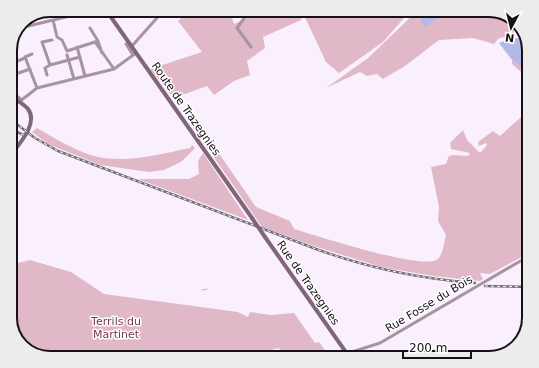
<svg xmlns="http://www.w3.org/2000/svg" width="539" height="368" font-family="'DejaVu Sans',sans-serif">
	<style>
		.green { fill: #e1b8c7 }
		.water { fill: #b4b8e6 }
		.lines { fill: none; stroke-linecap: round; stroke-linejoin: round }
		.stream { stroke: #b4b8e6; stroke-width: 1 }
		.street { stroke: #a793a1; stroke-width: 3 }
		.secondary { stroke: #816679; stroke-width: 4 }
		.rail-casing { stroke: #756d77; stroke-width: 2.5 }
		.rail { stroke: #fff; stroke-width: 1; stroke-dasharray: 3; stroke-linecap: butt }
		.secondary-bridge { stroke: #816679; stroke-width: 4 }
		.labels { text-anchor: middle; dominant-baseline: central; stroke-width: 3; stroke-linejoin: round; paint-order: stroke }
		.street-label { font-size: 11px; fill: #161017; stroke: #fff }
		.park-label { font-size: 11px; fill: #773752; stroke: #fff }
		.rim { fill: none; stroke: #161017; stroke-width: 2 }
	</style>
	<rect width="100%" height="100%" fill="#faf0fd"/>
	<path class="green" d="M192,10H216L220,13L231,15L234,24L252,16H264L273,10H411L383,42L339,73L326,62L302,11L301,20L263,37L265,48L247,61L250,75L234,81L214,95L207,86L174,98L150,69L202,52L178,21Z
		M418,10H489L511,17L514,32L511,36L499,38L494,44L473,38L439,40L405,66L383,79L377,74L367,76L360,72L326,88L368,58Z
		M512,60L529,73V79L512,64Z
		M529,110V253L490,274L480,273L483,279L480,281L433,276L381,267L314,246L262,227L204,143L207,140L211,142L256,207L290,221L294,229C318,236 418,269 436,260C443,257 444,242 446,235L438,221L439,207L431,167L446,164L449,156L454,155L468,156L470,153L451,149L450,143L463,130L467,140L480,153L487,145L486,143L479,146L478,142L493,131L500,136Z
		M37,128C56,139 77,152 98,157C129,163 160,154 190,148L192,145L195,148L181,162L164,170L149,172L100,165L48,144L32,132Z
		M203,153L248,220L138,179H189L199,174L198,161Z
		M30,260L71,272L104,294L238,312L248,317L250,312L271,315L294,313L315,343L319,342L330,357L293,358L291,350L280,351L279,348L266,351V355L251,358H50L28,351L10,320V265Z"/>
	<path class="water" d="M425,10H445L427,26L423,25L421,21Z
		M520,38L529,49V73L512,60L499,43L509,39Z"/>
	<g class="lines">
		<path class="stream" d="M202,290L207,289"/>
		<path class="street" d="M227,10L234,12L242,10
			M250,10L237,28L251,47
			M53,20L57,37L62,40L67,51L98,41
			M20,28L95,10
			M90,28L98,41L102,53
			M52,40L42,42L50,65L80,57
			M95,42L114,69
			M126,44L133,55
			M132,46L164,10
			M77,47L85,76
			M32,54L25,57L37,88
			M67,55L74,79
			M10,64L25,58
			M47,75L45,68L50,65
			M10,76L30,69
			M10,91L22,100
			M19,102L37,88L114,69L136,53
			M333,358L380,343L529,256"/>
		<path class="secondary" d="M106,10L252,218
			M10,156C18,145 39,124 28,109C24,104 16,100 10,96
			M265,237L350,358"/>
		<g class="rail-casing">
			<path id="rail" d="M10,119L35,138L58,151L316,249C368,268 421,279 475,283
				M10,129L24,135
				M485,286L529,287"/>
		</g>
		<use href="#rail" class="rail"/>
		<path class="secondary-bridge" d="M252,218L265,237"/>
	</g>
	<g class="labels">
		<g class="street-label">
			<text transform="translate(186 109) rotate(55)">Route de Trazegnies</text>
			<text transform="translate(308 283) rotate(55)">Rue de Trazegnies</text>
			<text transform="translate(429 304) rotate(-31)">Rue Fosse du Bois</text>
		</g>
		<g class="park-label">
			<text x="116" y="321">Terrils du<tspan x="116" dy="13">Martinet</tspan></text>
		</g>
	</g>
	<path d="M0 0H539V368H0ZM50 17H489A33 33 0 0 1 522 50V318A33 33 0 0 1 489 351H50A33 33 0 0 1 17 318V50A33 33 0 0 1 50 17Z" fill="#ececec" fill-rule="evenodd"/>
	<path class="rim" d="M50 17H489A33 33 0 0 1 522 50V318A33 33 0 0 1 489 351H50A33 33 0 0 1 17 318V50A33 33 0 0 1 50 17Z"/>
	<g transform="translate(511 28) rotate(187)" stroke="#ffffff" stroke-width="3" paint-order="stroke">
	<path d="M0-3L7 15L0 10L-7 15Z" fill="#161017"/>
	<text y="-6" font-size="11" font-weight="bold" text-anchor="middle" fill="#161017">N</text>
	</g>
	<path d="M403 352v6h68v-6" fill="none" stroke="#161017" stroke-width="2"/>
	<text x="409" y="352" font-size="12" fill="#161017" stroke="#ffffff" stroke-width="3" paint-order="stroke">200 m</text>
</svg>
